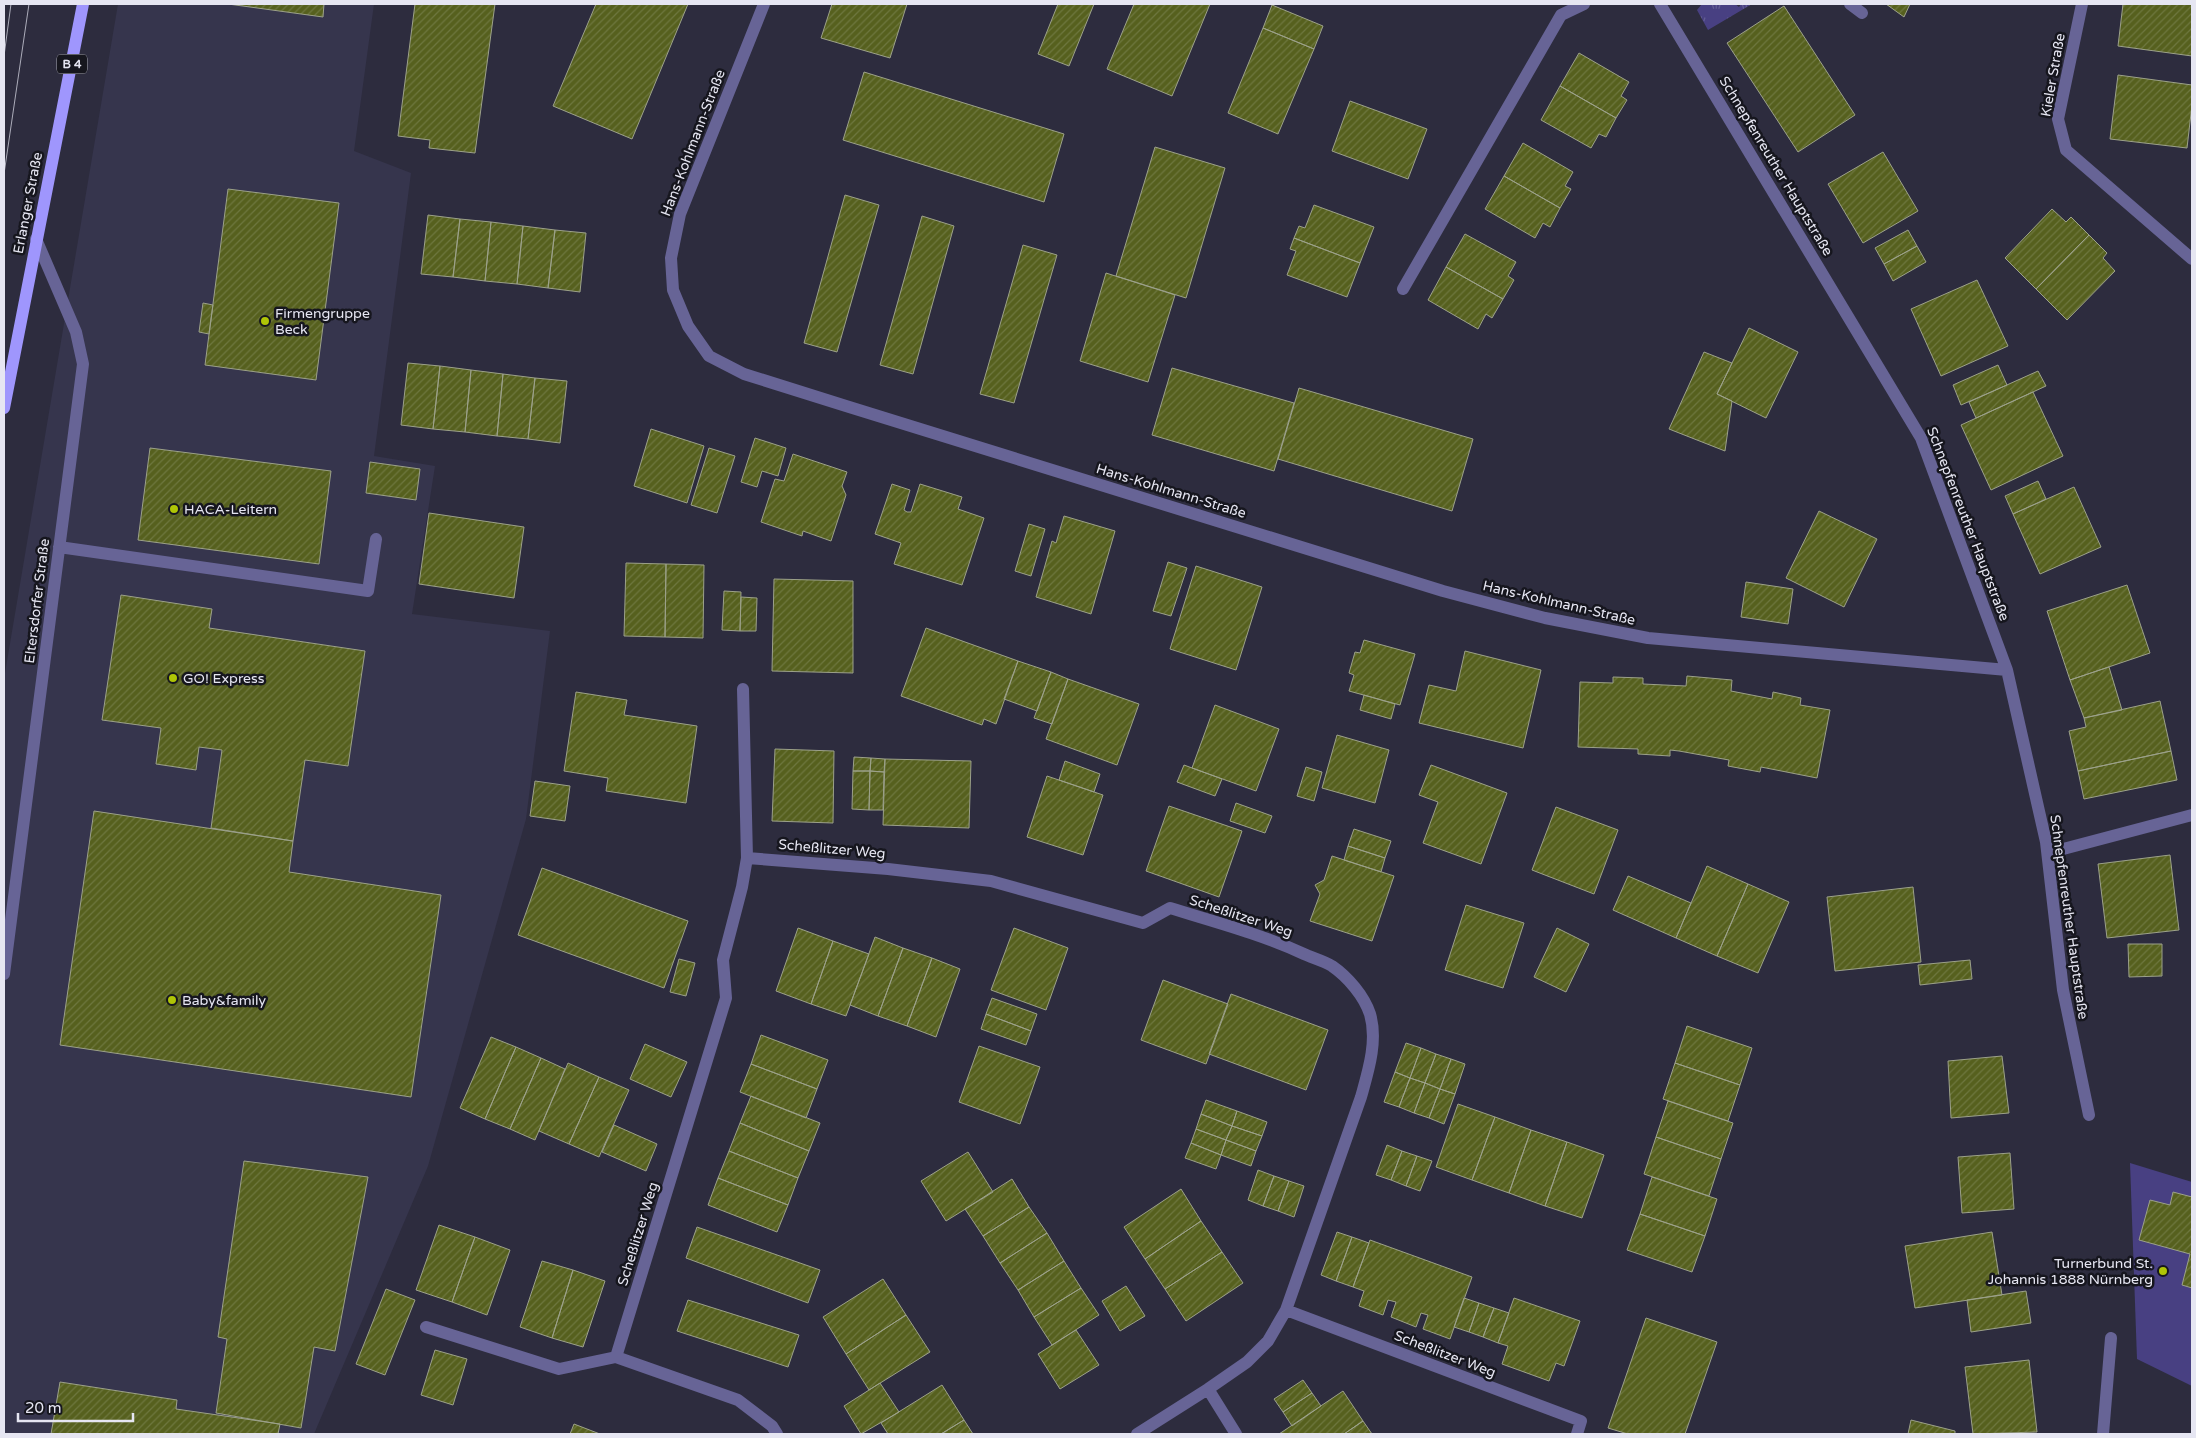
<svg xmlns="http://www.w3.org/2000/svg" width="2196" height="1438" font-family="'Varela Round',sans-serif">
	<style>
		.built { fill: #36354d }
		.grass { fill: url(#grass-tufts) }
		.pitch { fill: #484082 }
		.building { fill: url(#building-hatch); stroke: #9ca18a }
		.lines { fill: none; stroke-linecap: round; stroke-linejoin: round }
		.service { stroke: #676496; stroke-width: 12 }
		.minor { stroke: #676496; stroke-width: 12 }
		.primary { stroke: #9f96fd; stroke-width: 12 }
		.tram { stroke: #acacba; stroke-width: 1 }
		.poi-dot { fill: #afc506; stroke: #16161e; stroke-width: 2 }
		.labels { text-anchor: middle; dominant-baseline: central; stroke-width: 5; stroke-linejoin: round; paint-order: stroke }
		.shield { fill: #16161e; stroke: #a8a8b2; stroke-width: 1 }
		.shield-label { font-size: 12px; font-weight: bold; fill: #e6e6f2 }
		.street-label { font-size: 14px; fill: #e6e6f2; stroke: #16161e }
		.poi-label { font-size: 14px; fill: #e6e6f2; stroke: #16161e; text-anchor: start }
	</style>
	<defs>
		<pattern id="grass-tufts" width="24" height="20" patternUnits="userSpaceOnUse" patternTransform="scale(1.25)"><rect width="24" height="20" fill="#484082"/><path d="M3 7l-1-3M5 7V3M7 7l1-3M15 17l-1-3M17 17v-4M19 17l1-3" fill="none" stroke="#625c94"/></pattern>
		<pattern id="building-hatch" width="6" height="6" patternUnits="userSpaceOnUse" patternTransform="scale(1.25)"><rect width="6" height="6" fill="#56601e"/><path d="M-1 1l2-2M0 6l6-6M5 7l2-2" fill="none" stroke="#6e773f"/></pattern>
	</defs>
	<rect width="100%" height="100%" fill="#2d2c3e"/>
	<path class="built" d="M118,4H374L354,151L411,173L374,456L435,466L412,614L550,631L526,819L428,1166L314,1434H4V679Z"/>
	<path class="grass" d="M1702,4H1735L1739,7L1741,4H1752L1708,30L1697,10Z"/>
	<path class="pitch" d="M2130,1163L2192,1182V1386L2137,1359Z"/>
	<path class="building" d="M228,4H324L323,17Z
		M415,4H495L475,153L429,148L430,140L398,136Z
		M596,4H688L632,139L553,106Z
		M832,4H907L890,58L821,38Z
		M1058,4H1094L1069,66L1038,54Z
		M1134,4H1210L1172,96L1107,69Z
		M1886,4H1910L1904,17Z
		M2123,4H2192V56L2118,46Z
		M1272,5L1323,26L1314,49L1263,28Z
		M1784,6L1855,115L1798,152L1727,43Z
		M1263,28L1314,49L1278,134L1228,113Z
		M1579,53L1629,82L1621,96L1627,100L1616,118L1560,86Z
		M864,72L1064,134L1044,202L843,140Z
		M2118,75L2192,85V105L2187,148L2110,139Z
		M1560,86L1616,118L1606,137L1599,134L1591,148L1541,120Z
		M1350,101L1427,129L1408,179L1332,151Z
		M1523,143L1573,172L1565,186L1571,189L1560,208L1504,176Z
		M1155,147L1225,168L1186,298L1116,276Z
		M1883,152L1918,211L1863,243L1828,184Z
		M1504,176L1560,208L1550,227L1543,223L1535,238L1485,209Z
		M228,189L339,203L316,380L205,365Z
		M845,195L879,205L837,352L804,343Z
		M1314,205L1374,227L1360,263L1294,238L1299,226L1305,228Z
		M2052,209L2066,222L2071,217L2089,235L2036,289L2005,258Z
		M428,215L460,219L453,277L421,274Z
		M922,216L954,226L913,374L880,365Z
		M460,219L491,222L485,281L453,277Z
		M491,222L523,226L517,284L485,281Z
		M523,226L555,230L548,288L517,284Z
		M555,230L586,233L580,292L548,288Z
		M1908,230L1917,246L1884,264L1875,248Z
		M1465,234L1516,262L1508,276L1514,280L1503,299L1446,267Z
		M2089,235L2107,253L2103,258L2115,271L2067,320L2036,289Z
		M1294,238L1360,263L1347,297L1287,275L1296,251L1290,249Z
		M1023,245L1057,255L1014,403L980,394Z
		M1917,246L1926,262L1893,281L1884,264Z
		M1446,267L1503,299L1492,318L1486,314L1478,329L1428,300Z
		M1106,273L1175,295L1148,382L1080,361Z
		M1977,280L2008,346L1941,376L1911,309Z
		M203,303L213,305L209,334L199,332Z
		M1749,328L1798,352L1766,418L1717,394Z
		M1704,352L1732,363L1717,394L1732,401L1725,451L1669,429Z
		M408,363L440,366L433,429L401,425Z
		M1998,365L2007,385L1961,405L1953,385Z
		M440,366L471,370L465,432L433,429Z
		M1172,368L1294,403L1274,471L1152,435Z
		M471,370L503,374L497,436L465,432Z
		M2038,371L2046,386L1976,418L1969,402Z
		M503,374L535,378L528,439L497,436Z
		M535,378L567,381L560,443L528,439Z
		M1299,388L1473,439L1452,511L1278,459Z
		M2033,392L2063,456L1991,490L1961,425Z
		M651,429L704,446L687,503L634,486Z
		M755,438L786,448L778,476L762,471L757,487L741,482Z
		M150,448L331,471L319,564L138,540Z
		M709,448L735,456L717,513L691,505Z
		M793,454L847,472L842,486L846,495L831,541L803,531L802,536L761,522L775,479L784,481Z
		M370,462L420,469L416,500L366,493Z
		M2038,481L2046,499L2013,514L2005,496Z
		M892,484L910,490L904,510L907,512H911L920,484L962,497L958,509L984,518L962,585L894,564L901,543L875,534Z
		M2074,487L2101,547L2040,574L2013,514Z
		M1819,511L1877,539L1844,607L1786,578Z
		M429,513L524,527L514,598L419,584Z
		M1064,516L1115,531L1091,614L1036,597L1052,541L1056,543Z
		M1029,524L1045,529L1031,576L1015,571Z
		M1168,562L1187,568L1171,616L1153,611Z
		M626,563L666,564L665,637L624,636Z
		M666,564L704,565L703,638L665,637Z
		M1196,566L1262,587L1236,670L1170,649Z
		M774,579L853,581V673L772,671Z
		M1746,582L1793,589L1788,624L1741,617Z
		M2127,585L2150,653L2070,680L2047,611Z
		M724,591L741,592L740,631L722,630Z
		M121,595L212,609L209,628L365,651L348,766L305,760L293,841L211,828L222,750L199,747L196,770L156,764L161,728L102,720Z
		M741,597L757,598L756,631H740Z
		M926,628L1018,661L996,724L984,719L982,725L901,696Z
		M1364,640L1415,654L1400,705L1349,691L1354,675L1349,673L1355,652L1360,653Z
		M1465,651L1541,670L1523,748L1419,723L1429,685L1456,691Z
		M1018,661L1051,672L1037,711L1004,699Z
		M2109,667L2122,710L2084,718L2070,680Z
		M1051,672L1068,679L1052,724L1034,718Z
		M1687,676L1732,680L1731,691L1772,699L1773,692L1801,698L1800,705L1830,710L1817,778L1761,767L1760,772L1728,766L1729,760L1679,751L1670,750V756L1638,754V749L1578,747L1580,682L1613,683V677L1643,678V684L1686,686Z
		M1068,679L1139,704L1117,765L1046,739Z
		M576,692L627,700L624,715L697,726L686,803L606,791L608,778L564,771Z
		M1364,695L1395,704L1391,719L1360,710Z
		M2160,701L2171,751L2078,771L2069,731L2086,727L2084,718Z
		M1215,705L1279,729L1256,791L1192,768Z
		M1337,735L1389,750L1375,803L1322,788Z
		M775,749L834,751L833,823L772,821Z
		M2171,751L2177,780L2084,799L2078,771Z
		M854,757L871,758L870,771H853Z
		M871,758L885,759L884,772L870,771Z
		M885,759L971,761L969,828L883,825Z
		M1065,761L1100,774L1094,792L1059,780Z
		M1184,765L1222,779L1215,796L1177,782Z
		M1431,765L1507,793L1481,864L1423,843L1438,802L1419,795Z
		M1306,767L1322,772L1314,801L1297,796Z
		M853,771H870L869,810L852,809Z
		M870,771L884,772L883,810H869Z
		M1047,776L1103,795L1083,855L1027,837Z
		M535,781L570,786L565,821L530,816Z
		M1236,803L1272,816L1265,833L1230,821Z
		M1169,806L1242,831L1219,897L1146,871Z
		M1556,807L1618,830L1594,894L1532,870Z
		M94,811L293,841L289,872L441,895L411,1097L60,1045Z
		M1354,829L1391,841L1385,858L1348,846Z
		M1348,846L1385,858L1381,872L1344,860Z
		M2170,855L2179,930L2107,938L2098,864Z
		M1332,856L1394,876L1372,941L1310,921L1320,894L1315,885L1324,880Z
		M1707,866L1748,884L1717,956L1676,938Z
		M542,868L688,921L664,988L518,935Z
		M1628,876L1691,903L1676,938L1613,910Z
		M1748,884L1789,902L1758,973L1717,956Z
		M1913,887L1921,962L1835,971L1827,897Z
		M1466,905L1524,923L1503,988L1445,970Z
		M798,928L833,941L811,1004L776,991Z
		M1014,928L1068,948L1046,1010L991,990Z
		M1557,928L1589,944L1566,992L1534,977Z
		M875,937L903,948L878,1016L850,1005Z
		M833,941L869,954L846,1016L811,1004Z
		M2128,944H2162V976L2129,977Z
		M903,948L932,958L907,1026L878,1016Z
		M932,958L960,969L936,1037L907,1026Z
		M679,959L695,963L686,996L670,992Z
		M1970,960L1972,979L1920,985L1918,965Z
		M1163,980L1228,1004L1206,1064L1141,1040Z
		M1231,994L1328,1030L1306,1090L1209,1054Z
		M992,998L1037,1014L1031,1031L986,1014Z
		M986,1014L1031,1031L1026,1045L981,1029Z
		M1687,1026L1752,1048L1740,1085L1675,1063Z
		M761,1035L828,1060L817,1089L751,1064Z
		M491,1037L516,1047L485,1119L460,1108Z
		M1406,1043L1421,1048L1410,1078L1395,1072Z
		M645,1044L687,1062L671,1097L630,1079Z
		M979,1046L1040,1067L1020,1124L959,1102Z
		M516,1047L541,1058L510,1129L485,1119Z
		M1421,1048L1436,1054L1425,1083L1410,1078Z
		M1436,1054L1451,1059L1440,1089L1425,1083Z
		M2002,1056L2009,1113L1951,1118L1948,1061Z
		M541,1058L565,1069L535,1140L510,1129Z
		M1451,1059L1465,1064L1455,1094L1440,1089Z
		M568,1063L599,1077L569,1144L539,1131Z
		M1675,1063L1740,1085L1728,1121L1663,1099Z
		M751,1064L817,1089L806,1118L740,1092Z
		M1395,1072L1410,1078L1399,1107L1384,1102Z
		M599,1077L629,1090L599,1157L569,1144Z
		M1410,1078L1425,1083L1414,1113L1399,1107Z
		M1425,1083L1440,1089L1429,1118L1414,1113Z
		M1440,1089L1455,1094L1444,1124L1429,1118Z
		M751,1096L820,1123L809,1151L740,1123Z
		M1206,1100L1237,1111L1232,1126L1201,1114Z
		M1668,1101L1733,1123L1721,1159L1656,1137Z
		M1458,1104L1495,1117L1472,1180L1436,1167Z
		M1237,1111L1267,1122L1262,1136L1232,1126Z
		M1201,1114L1232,1126L1226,1140L1196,1129Z
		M1495,1117L1531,1130L1509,1193L1472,1180Z
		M740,1123L809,1151L798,1178L729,1151Z
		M614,1125L657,1144L646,1171L602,1152Z
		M1232,1126L1262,1136L1256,1151L1226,1140Z
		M1196,1129L1226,1140L1221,1155L1191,1143Z
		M1531,1130L1567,1142L1545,1206L1509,1193Z
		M1656,1137L1721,1159L1709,1196L1644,1174Z
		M1226,1140L1256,1151L1251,1166L1221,1155Z
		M1567,1142L1604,1155L1582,1218L1545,1206Z
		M1191,1143L1221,1155L1216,1169L1185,1158Z
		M1387,1145L1402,1151L1391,1180L1376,1175Z
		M729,1151L798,1178L788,1205L718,1178Z
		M1402,1151L1417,1156L1406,1186L1391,1180Z
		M968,1152L993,1192L946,1221L921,1181Z
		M2010,1153L2014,1209L1962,1213L1958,1157Z
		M1417,1156L1432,1161L1420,1191L1406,1186Z
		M244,1161L368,1177L335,1351L314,1347L301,1428L216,1413L227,1339L218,1337Z
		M1258,1170L1274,1176L1263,1206L1248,1200Z
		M1274,1176L1289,1181L1278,1211L1263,1206Z
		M1652,1177L1717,1199L1705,1236L1640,1214Z
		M718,1178L788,1205L777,1232L708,1205Z
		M1012,1179L1029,1207L983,1236L965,1209Z
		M1289,1181L1304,1186L1294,1217L1278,1211Z
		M1181,1189L1201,1221L1145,1259L1124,1227Z
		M2173,1192L2192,1197V1288L2182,1285L2190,1254L2139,1240L2150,1200L2170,1205Z
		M1029,1207L1047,1233L1000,1263L983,1236Z
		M1640,1214L1705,1236L1692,1272L1627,1250Z
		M1201,1221L1222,1252L1165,1289L1145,1259Z
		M439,1225L475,1237L452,1302L416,1290Z
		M697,1227L820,1270L808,1303L686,1258Z
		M1337,1232L1352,1237L1336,1281L1321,1275Z
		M1992,1232L2002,1295L1915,1308L1905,1246Z
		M1047,1233L1064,1261L1018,1290L1000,1263Z
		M475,1237L510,1250L487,1315L452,1302Z
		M1352,1237L1369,1243L1353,1287L1336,1281Z
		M1370,1240L1472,1277L1450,1339L1423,1329L1428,1315L1421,1313L1416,1327L1391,1317L1396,1302L1388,1300L1383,1315L1359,1306L1364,1291L1353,1287Z
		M1222,1252L1243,1283L1186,1321L1165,1289Z
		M542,1261L573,1270L552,1338L520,1327Z
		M1064,1261L1081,1288L1034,1317L1018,1290Z
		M573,1270L605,1281L583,1347L552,1338Z
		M883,1279L906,1315L846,1354L823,1317Z
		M1126,1286L1145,1316L1120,1331L1102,1301Z
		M1081,1288L1099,1315L1052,1345L1034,1317Z
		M386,1289L415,1300L385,1375L356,1364Z
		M2026,1291L2031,1323L1971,1332L1967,1300Z
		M1464,1298L1479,1303L1469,1332L1454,1327Z
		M1514,1298L1580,1321L1564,1366L1556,1363L1549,1381L1502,1364L1508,1346L1498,1343Z
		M688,1300L799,1335L788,1367L677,1331Z
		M1479,1303L1494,1308L1483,1337L1469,1332Z
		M1494,1308L1509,1313L1498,1343L1483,1337Z
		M906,1315L930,1352L869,1390L846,1354Z
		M1646,1318L1717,1342L1685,1434H1628L1608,1428Z
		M1076,1330L1099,1365L1060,1389L1038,1354Z
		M435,1350L467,1359L453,1405L421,1395Z
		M2029,1360L2037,1432L1973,1434L1965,1367Z
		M1303,1380L1312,1393L1283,1412L1274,1399Z
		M60,1382L177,1400L176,1409L280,1424L278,1434H51Z
		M880,1383L899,1412L861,1434L844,1406Z
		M942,1385L964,1420L941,1434H888L881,1423Z
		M1343,1391L1363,1421L1344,1434H1279Z
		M1312,1393L1321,1406L1292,1426L1283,1412Z
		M964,1420L973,1434H941Z
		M1911,1420L1955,1431V1434H1908Z
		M1363,1421L1372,1434H1344Z
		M574,1424L600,1434H570Z"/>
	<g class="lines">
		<path class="service" d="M1850,4L1862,13
			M1403,289L1561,15L1584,4
			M59,547L368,591L376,539
			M2048,853L2192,815
			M4,974L83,364L76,332L36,239"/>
		<path class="minor" d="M764,4L680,214L671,258L673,290L688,326L709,356L744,374L846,406L1443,591L1545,618L1648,638L2007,670
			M1660,4L1921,438L2007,670L2046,842L2063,990L2089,1115
			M2082,4L2058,119L2066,150L2192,259
			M743,689L747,858L742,887L723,960L726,998L616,1357L738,1400L772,1426L777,1434
			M747,858L888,869L991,881L1143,923L1170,908C1215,922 1261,934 1304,954C1313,958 1324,961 1332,966C1348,977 1364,996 1370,1014C1378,1041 1368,1072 1361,1097L1286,1310L1268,1341L1247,1362L1208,1389
			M1286,1310L1581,1421L1577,1434
			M426,1327L559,1369L616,1357
			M1137,1434L1208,1389L1236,1434
			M2103,1434L2111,1338"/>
		<path class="primary" d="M4,408L83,4"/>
		<path class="tram" d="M4,56L11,4
			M4,174L29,4"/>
	</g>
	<g class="poi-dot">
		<circle cx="265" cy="321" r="5"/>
		<circle cx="174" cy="509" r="5"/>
		<circle cx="173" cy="678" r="5"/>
		<circle cx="172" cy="1000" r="5"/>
		<circle cx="2163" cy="1271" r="5"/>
	</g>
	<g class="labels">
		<rect class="shield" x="57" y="54.5" width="30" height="19" rx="4"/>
		<g class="shield-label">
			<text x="72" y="64">B 4</text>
		</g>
		<g class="street-label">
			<text transform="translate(2053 75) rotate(-80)">Kieler Straße</text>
			<text transform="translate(693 143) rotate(-69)">Hans-Kohlmann-Straße</text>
			<text transform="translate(1776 166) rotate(59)">Schnepfenreuther Hauptstraße</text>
			<text transform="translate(28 203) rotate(-79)">Erlanger Straße</text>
			<text transform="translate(1171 491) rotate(17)">Hans-Kohlmann-Straße</text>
			<text transform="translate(1968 524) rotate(69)">Schnepfenreuther Hauptstraße</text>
			<text transform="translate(37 601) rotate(-83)">Eltersdorfer Straße</text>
			<text transform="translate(1559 603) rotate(13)">Hans-Kohlmann-Straße</text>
			<text transform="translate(832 849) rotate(5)">Scheßlitzer Weg</text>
			<text transform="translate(1241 916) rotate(18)">Scheßlitzer Weg</text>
			<text transform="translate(2069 917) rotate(82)">Schnepfenreuther Hauptstraße</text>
			<text transform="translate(638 1234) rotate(-73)">Scheßlitzer Weg</text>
			<text transform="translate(1445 1354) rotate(21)">Scheßlitzer Weg</text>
		</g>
		<g class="poi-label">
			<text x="275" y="313">Firmengruppe<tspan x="275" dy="16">Beck</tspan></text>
			<text x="184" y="509">HACA-Leitern</text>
			<text x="183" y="678">GO! Express</text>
			<text x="182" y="1000">Baby&amp;family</text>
			<text x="2153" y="1263" text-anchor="end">Turnerbund St.<tspan x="2153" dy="16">Johannis 1888 Nürnberg</tspan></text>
		</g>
	</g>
	<rect width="2196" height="1438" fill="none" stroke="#e6e6f2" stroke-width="10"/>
	<path d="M18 1413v8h115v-8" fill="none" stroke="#e6e6f2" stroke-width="2.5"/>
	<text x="25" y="1413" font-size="15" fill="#e6e6f2" stroke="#16161e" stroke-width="4" paint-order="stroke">20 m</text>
</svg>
